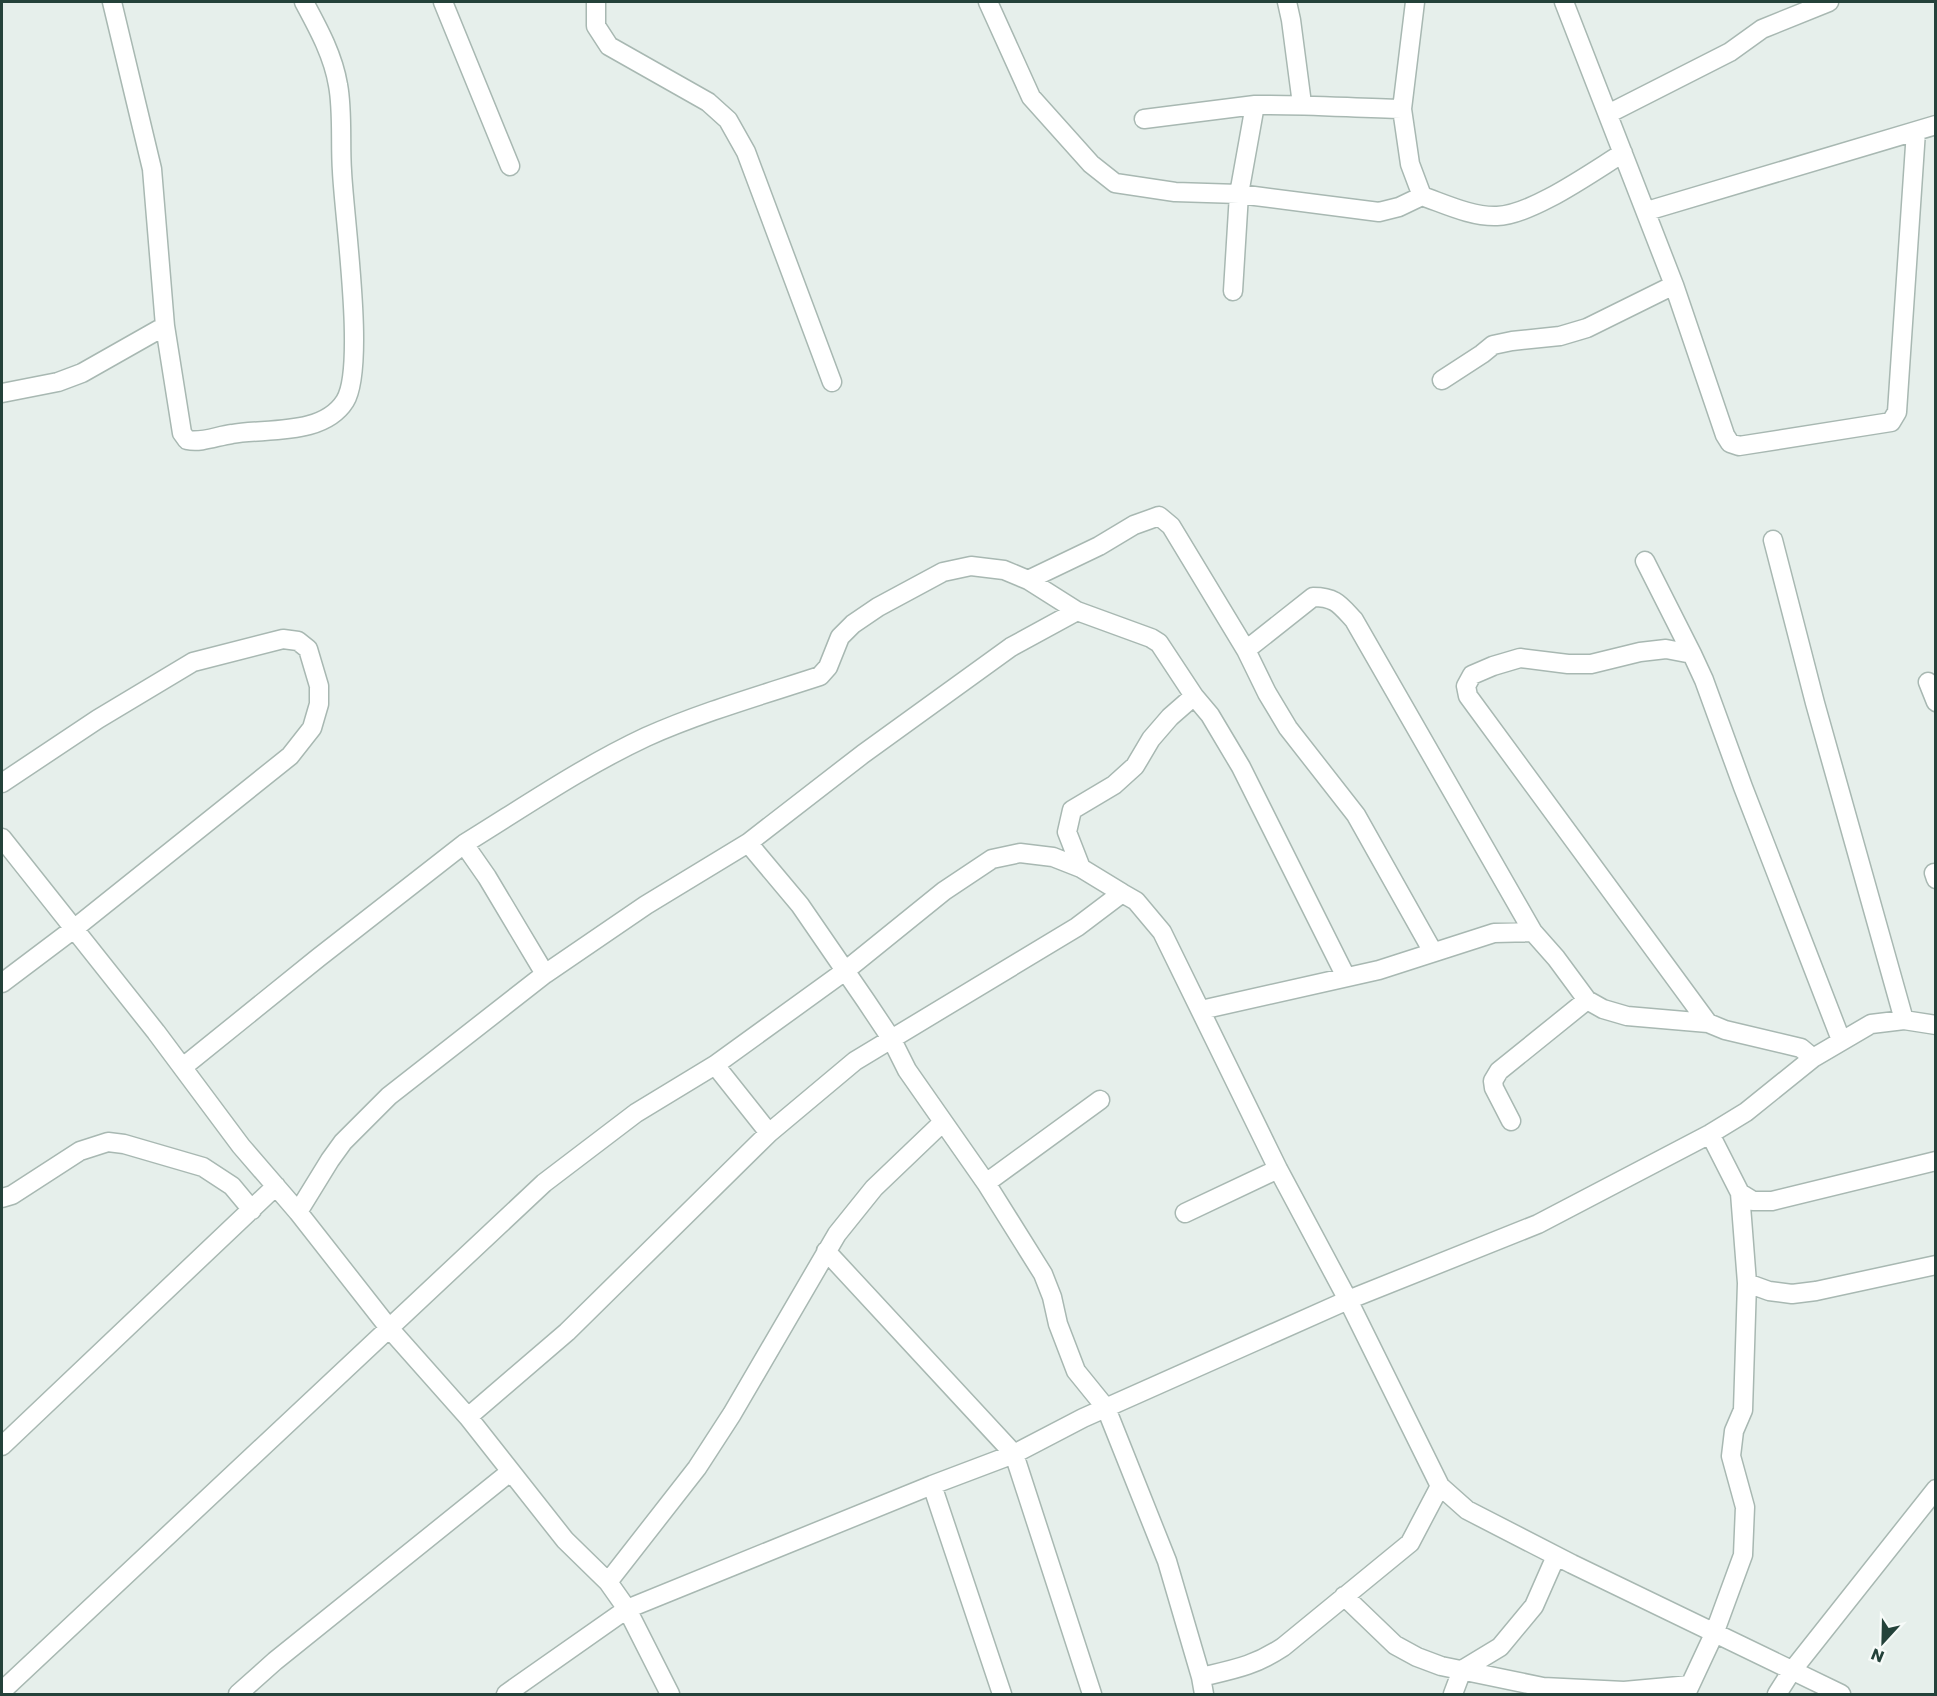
<svg xmlns="http://www.w3.org/2000/svg" width="1937" height="1696" font-family="Poppins,sans-serif">
	<style>
		.lines { fill: none; stroke-linecap: round; stroke-linejoin: round }
		.minor-casing { stroke: #a8b8b2; stroke-width: 21 }
		.minor { stroke: #fff; stroke-width: 18 }
	</style>
	<rect width="100%" height="100%" fill="#e6efeb"/>
	<g class="lines">
		<g class="minor-casing">
			<path id="minor" d="M112,2L152,169L165,326L182,433L187,440C202,443 217,436 232,434C267,428 323,436 345,401C366,367 344,217 342,171C340,145 343,111 338,85C333,55 318,28 304,2
				M443,2L510,166
				M596,2V26L609,46L708,102L728,120L746,152L832,382
				M988,2L1031,97L1091,164L1115,183L1175,192L1239,194L1379,212L1399,207L1422,196
				M1287,2L1291,20L1302,104
				M1415,2L1402,109L1410,164L1422,196C1445,204 1472,217 1497,216C1532,215 1592,172 1623,153
				M1564,2L1674,285L1725,435L1730,443L1739,446L1891,422L1897,412L1916,131
				M1608,114L1730,52L1762,29L1829,2
				M1144,119L1255,105
				M1647,211L1936,125
				M1233,291L1239,194L1255,105C1304,104 1353,108 1402,109
				M1442,380L1482,354L1493,345L1512,341L1560,336L1587,328L1674,285
				M2,393L58,382L82,373L165,326
				M1773,540L1815,703L1904,1020
				M1645,561L1692,654
				M1028,580L1099,546L1134,525L1159,516L1171,526L1246,650L1267,693L1288,728L1356,815L1433,952
				M1246,650L1313,597C1336,597 1340,605 1354,620L1533,932L1556,958L1587,1000L1603,1009L1627,1016L1708,1023L1725,1030L1801,1048L1813,1058
				M1928,682L1936,702
				M2,783L98,719L193,662L283,639L298,641L308,649L319,686V704L312,728L290,756L75,928L2,983
				M2,838L156,1032L241,1146L298,1212L389,1328L468,1417L565,1540L608,1582L627,1609L670,1694
				M748,843L800,905L866,1001L892,1040L907,1070L986,1183L1043,1274L1052,1297L1058,1324L1076,1371L1106,1408L1167,1561L1201,1677L1204,1694
				M464,844C524,807 582,767 646,737C702,712 762,695 820,676L828,667L840,637L853,624L878,607L943,572L971,566L1004,570L1028,580L1077,611L1151,638L1159,643L1194,696L1210,715L1241,767L1346,977
				M1081,868L1067,832L1072,810L1114,785L1135,766L1151,739L1170,717L1194,696
				M1934,873L1936,879
				M1201,1010L1379,970L1494,933L1533,932
				M1708,1023L1468,696L1466,686L1472,675L1493,666L1520,658L1568,664H1591L1640,652L1666,649L1692,654L1704,680L1743,787L1841,1040
				M715,1065L769,1133
				M183,1067L318,958L464,844L487,877L545,974
				M1511,1121L1494,1088L1493,1081L1499,1071L1587,1000
				M1710,1134L1740,1193L1753,1201H1772L1936,1161
				M986,1183L1100,1100
				M2,1198L12,1195L80,1151L108,1142L124,1144L203,1167L232,1186L252,1210
				M298,1212L330,1160L343,1142L389,1096L545,974L646,905L748,843L863,754L1011,647L1077,611
				M1185,1213L1278,1169
				M826,1251L1014,1454L1092,1694
				M1747,1283L1769,1291L1792,1294L1816,1291L1936,1265
				M468,1417L567,1332L769,1133L855,1061L1077,927L1122,893L1136,901L1162,932L1278,1169L1348,1300L1440,1486L1467,1510L1572,1564L1841,1694
				M2,1446L276,1186
				M932,1485L1002,1694
				M608,1582L697,1468L732,1414L837,1234L874,1188L942,1123
				M1344,1596L1395,1645L1417,1657L1441,1666L1543,1687L1624,1691L1690,1685
				M1201,1677C1235,1669 1254,1666 1283,1647L1410,1543L1440,1486
				M2,1691L544,1183L636,1113L715,1065L845,971L944,891L992,859L1020,853L1053,857L1081,868L1122,893
				M238,1694L275,1661L510,1472
				M506,1694L627,1609L932,1485L1014,1454L1083,1418L1348,1300L1538,1224L1710,1134L1746,1112L1813,1058L1871,1024L1904,1020L1936,1025
				M1453,1694L1462,1670L1500,1647L1534,1606L1556,1556
				M1686,1694L1714,1634L1743,1555L1745,1507L1731,1456L1734,1431L1743,1410L1747,1283L1740,1193
				M1777,1694L1791,1672L1936,1489"/>
		</g>
		<use href="#minor" class="minor"/>
	</g>
	<rect width="1937" height="1696" fill="none" stroke="#24423a" stroke-width="6"/>
	<g transform="translate(1883 1642) rotate(202)" stroke="#f7fbf9" stroke-width="4.5" paint-order="stroke">
	<path d="M0-4.5L10 22L0 15L-10 22Z" fill="#24423a"/>
	<text y="-9" font-size="16" font-weight="bold" text-anchor="middle" fill="#24423a">N</text>
	</g>
</svg>
